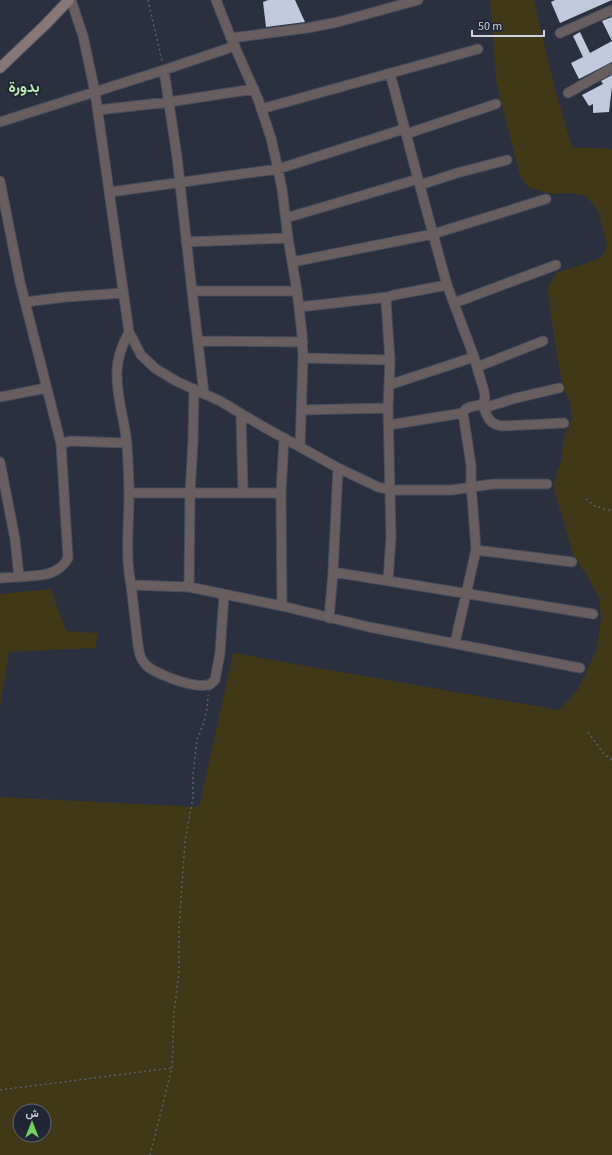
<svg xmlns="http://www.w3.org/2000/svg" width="612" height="1155" font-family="'Source Sans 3',Vazirmatn,sans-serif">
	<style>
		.sand { fill: #403817; fill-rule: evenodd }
		.building { fill: #c1c9df }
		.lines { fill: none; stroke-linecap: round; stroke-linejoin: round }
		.street-casing { stroke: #474d5c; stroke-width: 11 }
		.secondary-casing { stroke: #474d5c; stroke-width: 12 }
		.path { stroke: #5b606f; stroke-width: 1.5; stroke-dasharray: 2 3; stroke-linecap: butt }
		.street { stroke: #695e5f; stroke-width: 9 }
		.secondary { stroke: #887778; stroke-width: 10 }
		.labels { text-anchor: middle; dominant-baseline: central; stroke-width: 4; stroke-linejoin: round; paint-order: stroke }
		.district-label { font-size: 15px; font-weight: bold; fill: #b8ecad; stroke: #202636 }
	</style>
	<rect width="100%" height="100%" fill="#2a3040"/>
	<path class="sand" d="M490,0H534L555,89L572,147L612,149V1155H0V797L199,807L233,653L559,710L578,689L596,651L601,619L599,598L589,580L573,554L553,486L561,459L564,436L572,418L570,404L562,384L549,305L548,286L557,272L578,266L602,257L607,246L598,211L586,196L568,193L552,194L529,188L521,178L517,164L496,81ZM20,1111H44V1135H20Z
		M51,589L66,631L98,633L95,648L9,652L0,707V594Z"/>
	<path class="building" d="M268,0H295L305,22L266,27L263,2Z
		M555,0H612L560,23L551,2Z
		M612,17V62L579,79L571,63L583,57L573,36L580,32L590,53L612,41L602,21Z
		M612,75V87L609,112L593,113V104L589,106L582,95L603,84L601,81Z"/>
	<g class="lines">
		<g class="street-casing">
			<path id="street" d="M71,0L83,36L95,92L129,332C122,345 117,358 117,372C116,397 125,421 127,445C128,461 129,477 129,494C129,524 125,555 131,585L189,587L282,606L369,627L580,668
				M216,0L231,38L258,99L271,138L278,169L282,189L288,238L297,291L302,334L303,358L300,447
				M560,33L612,10
				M231,38L307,28L338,22L418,0
				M164,70L177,157L192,291L204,394
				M390,73L418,179L447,285L474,357L484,391L485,398L483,404C487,416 488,424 502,426L564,423
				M568,93L612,68
				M261,109L478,49
				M98,110L169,102L254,89
				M0,122L44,108L164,70L235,46
				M406,134L496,104
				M0,181L20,282L61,444L70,441L127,443
				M420,185L457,173L507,160
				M110,192L278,169L404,129
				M286,218L418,179
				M186,242L288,238
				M292,262L433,234L546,199
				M192,291H297
				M25,302L66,297L123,293
				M454,303L556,265
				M299,307L388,297
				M129,332L141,355L156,369L176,381L220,401L262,426L338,468L378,487L391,490H452L493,484H547
				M198,341L303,342
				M303,358L390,360
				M477,367L543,341
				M389,385L474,357
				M0,397L46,388
				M484,408L516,398L559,388
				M301,410L388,408
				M241,415L243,493
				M389,425L463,413
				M0,462L15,539L19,577C38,575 58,577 68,558L61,444
				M129,493H281
				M476,550L572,562
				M333,572L593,614
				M0,578L19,577
				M388,581L391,537L388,408L390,360L386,302L388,297L394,295L447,285
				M131,585L138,645C139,652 140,659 146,665C154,673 184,684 196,685C200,686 205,685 209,685L215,680L220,653L224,595
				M189,587L190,493L193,441L194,389
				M282,606L281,493L284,438
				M329,618L333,572L338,468
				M455,643L476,550L471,482V465L463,413C466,405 476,407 483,404"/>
		</g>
		<g class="secondary-casing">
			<path id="secondary" d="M0,68L45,25L69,0"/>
		</g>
		<path class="path" d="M148,0L162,61
			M586,499L595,506L612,511
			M588,732L603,753L612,760
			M0,1090L172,1068
			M150,1155L172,1068L174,1013L179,971V928L185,841L193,797V775L197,740L204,722L207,709L208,695"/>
		<use href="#street" class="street"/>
		<use href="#secondary" class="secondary"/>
	</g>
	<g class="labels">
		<g class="district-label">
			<text x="24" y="87">بدورة</text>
		</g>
	</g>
	<g transform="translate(32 1123)"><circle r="19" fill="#202636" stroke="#656a78"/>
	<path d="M0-3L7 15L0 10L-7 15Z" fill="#71d25e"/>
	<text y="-6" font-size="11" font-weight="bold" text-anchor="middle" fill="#cdd1dc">ش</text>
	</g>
	<path d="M472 30v6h72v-6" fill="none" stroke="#cdd1dc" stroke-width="2"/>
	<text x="478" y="30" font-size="12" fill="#cdd1dc" stroke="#202636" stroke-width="3" paint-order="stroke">50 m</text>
</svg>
